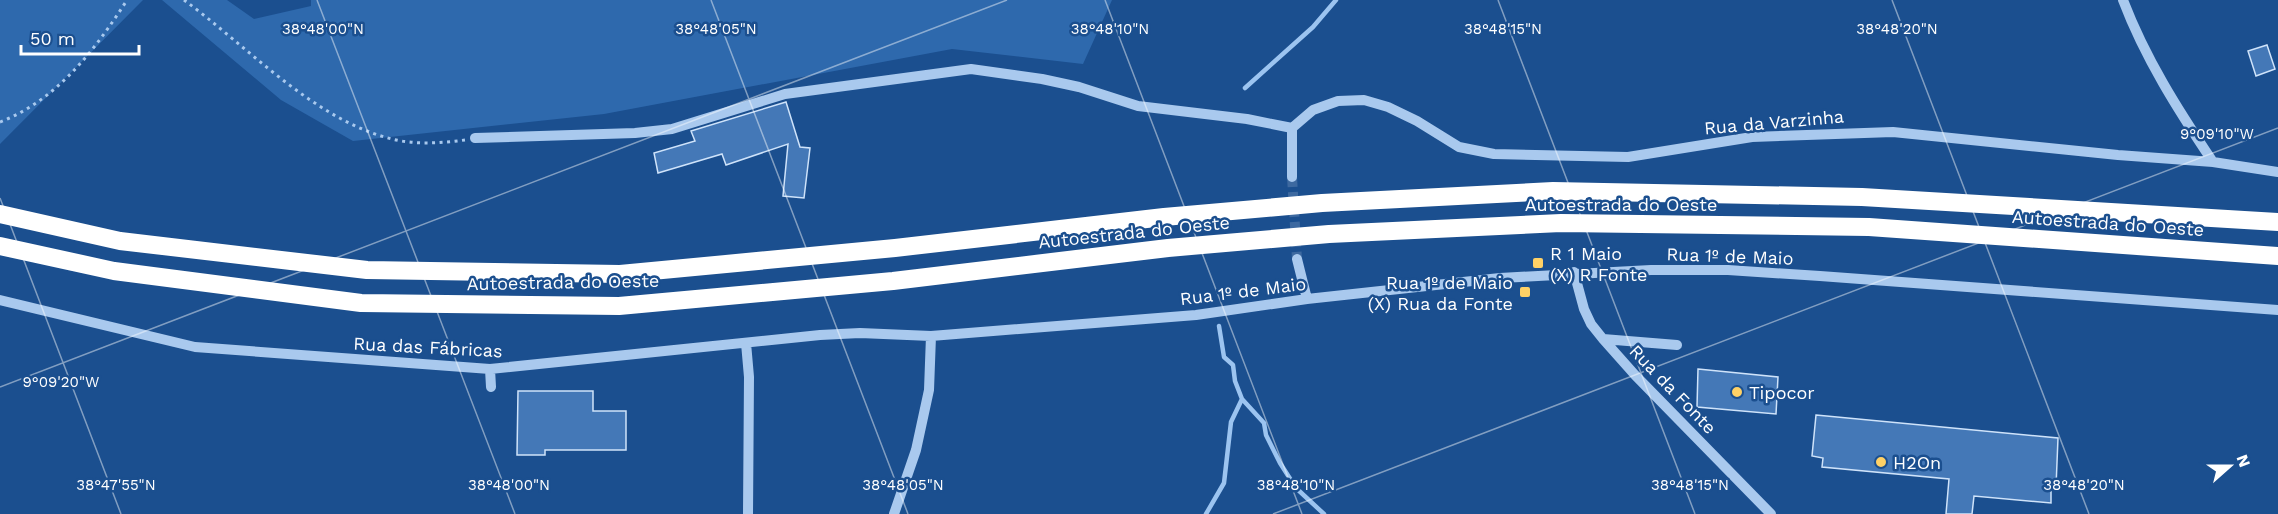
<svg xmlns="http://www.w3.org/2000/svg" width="2278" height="514" font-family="'Work Sans',sans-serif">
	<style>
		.green { fill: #2e69ad }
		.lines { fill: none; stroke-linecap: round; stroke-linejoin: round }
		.stream { stroke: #9cc4f0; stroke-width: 4.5 }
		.building { fill: #4478b7; stroke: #cfe3fa; stroke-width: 1.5 }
		.minor-tunnel { stroke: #3d69a0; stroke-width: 10; stroke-dasharray: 10 5; stroke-linecap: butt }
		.path { stroke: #a9c9ee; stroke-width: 3; stroke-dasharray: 3 4.5; stroke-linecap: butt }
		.minor { stroke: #a9c9ee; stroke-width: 10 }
		.highway { stroke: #fff; stroke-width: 18 }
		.ticks { fill: none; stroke: #fff; stroke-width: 1.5; stroke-opacity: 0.45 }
		.poi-dot { fill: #ffd166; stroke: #1b4f8f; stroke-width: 2 }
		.labels { text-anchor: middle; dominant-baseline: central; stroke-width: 5; stroke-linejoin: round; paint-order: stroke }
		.street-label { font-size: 18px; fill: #fff; stroke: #1b4f8f }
		.poi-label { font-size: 18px; fill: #fff; stroke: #1b4f8f; text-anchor: start }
		.ticks-label { font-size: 15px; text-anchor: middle; fill: #fff; stroke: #1b4f8f; stroke-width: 5; stroke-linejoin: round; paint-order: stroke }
	</style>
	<rect width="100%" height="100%" fill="#1b4f8f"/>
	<path class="green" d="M0,0H143L0,144Z
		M162,0H227L254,19L311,6V0H1112L1083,64L952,49L604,114L353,141L281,100Z"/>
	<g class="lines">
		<path class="stream" d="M1245,88L1313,27L1336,0
			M1219,326L1224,357L1233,365L1235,381L1242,399L1264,423L1266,435L1280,463L1296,488L1324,514
			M1206,514L1224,483L1231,422L1242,399"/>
	</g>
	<path class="building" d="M2267,45L2275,69L2256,76L2248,51Z
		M786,102L800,147L810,148L804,198L783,196L788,144L726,165L722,154L658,173L654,153L695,141L691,131Z
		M1698,369L1778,377L1776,414L1697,407Z
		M518,391H593V411H626V450H545V455H517Z
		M1816,415L2058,438L2056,487H2051V503L1974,496L1972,514H1946L1949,479L1822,467L1823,458L1812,456Z"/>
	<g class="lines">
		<path class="minor-tunnel" d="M1292,177L1297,259"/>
		<path class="path" d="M184,0C247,46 314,120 392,139C415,145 441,143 465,140
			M0,122C57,100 95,50 127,0"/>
		<path class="minor" d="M2123,0C2145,58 2178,110 2213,162
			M1292,128L1313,110L1338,101L1364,100L1388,107L1417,121L1459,147L1494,154L1628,157L1752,137L1893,132L2118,155L2213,162L2278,172
			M1292,128V177
			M475,138L635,133L672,129L785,94L971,69L1042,79L1079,87L1138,106L1247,119L1292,128
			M1297,259L1307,299
			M1574,272L1584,309L1591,324L1603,339L1635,375L1771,514
			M0,300L195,347L490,369L820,335L860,333L931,336L1196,315L1307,299L1500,278L1651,270H1728L1820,276L2278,310
			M1603,339L1677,345
			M746,343L749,377L748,514
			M490,369L491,387
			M894,514L916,450L929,390L931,336"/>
		<path class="highway" d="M0,214L120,241L367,270L620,274L895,248L1164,217L1322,203L1553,191L1862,197L2278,222
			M0,246L114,271L361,303L619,306L893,281L1168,248L1329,234L1561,223L1869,227L2278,256"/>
	</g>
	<path class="ticks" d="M317,0L515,514M711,0L908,514M1105,0L1302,514M1498,0L1695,514M1892,0L2089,514M0,198L121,514M0,387L1007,0M1273,514L2278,128"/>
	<g class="poi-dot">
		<rect x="1532" y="257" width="12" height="12" rx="3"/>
		<rect x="1519" y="286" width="12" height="12" rx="3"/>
		<circle cx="1737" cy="392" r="6"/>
		<circle cx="1881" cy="462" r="6"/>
	</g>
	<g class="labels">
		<g class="street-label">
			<text transform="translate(1774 122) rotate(-5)">Rua da Varzinha</text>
			<text x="1621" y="204">Autoestrada do Oeste</text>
			<text transform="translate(2108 223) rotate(4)">Autoestrada do Oeste</text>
			<text transform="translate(1134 232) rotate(-6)">Autoestrada do Oeste</text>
			<text transform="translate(1730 256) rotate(2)">Rua 1º de Maio</text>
			<text transform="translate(563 282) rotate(-1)">Autoestrada do Oeste</text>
			<text transform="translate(1243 291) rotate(-7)">Rua 1º de Maio</text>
			<text transform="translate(428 347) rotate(3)">Rua das Fábricas</text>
			<text transform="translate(1673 389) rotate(46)">Rua da Fonte</text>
		</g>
		<g class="poi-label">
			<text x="1550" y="253">R 1 Maio<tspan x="1550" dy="21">(X) R Fonte</tspan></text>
			<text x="1513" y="282" text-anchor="end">Rua 1º de Maio<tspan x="1513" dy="21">(X) Rua da Fonte</tspan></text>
			<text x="1749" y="392">Tipocor</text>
			<text x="1893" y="462">H2On</text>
		</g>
	</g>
	<g class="ticks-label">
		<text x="323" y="34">38°48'00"N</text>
		<text x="716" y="34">38°48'05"N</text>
		<text x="1503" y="34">38°48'15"N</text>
		<text x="1110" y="34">38°48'10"N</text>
		<text x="1897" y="34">38°48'20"N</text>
		<text x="2217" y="139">9°09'10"W</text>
		<text x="61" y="387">9°09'20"W</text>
		<text x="116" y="490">38°47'55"N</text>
		<text x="509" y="490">38°48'00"N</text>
		<text x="903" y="490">38°48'05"N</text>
		<text x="1296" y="490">38°48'10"N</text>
		<text x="1690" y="490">38°48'15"N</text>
		<text x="2084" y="490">38°48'20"N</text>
	</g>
	<g transform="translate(2230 466) rotate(69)" stroke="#1b4f8f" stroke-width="4.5" paint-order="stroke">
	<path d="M0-4.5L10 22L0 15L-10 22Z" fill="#ffffff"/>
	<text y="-9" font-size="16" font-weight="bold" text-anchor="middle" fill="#ffffff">N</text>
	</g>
	<path d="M21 45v9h118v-9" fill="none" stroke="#ffffff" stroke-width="3"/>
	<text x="30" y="45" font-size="18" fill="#ffffff" stroke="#1b4f8f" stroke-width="4.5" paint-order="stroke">50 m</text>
</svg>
